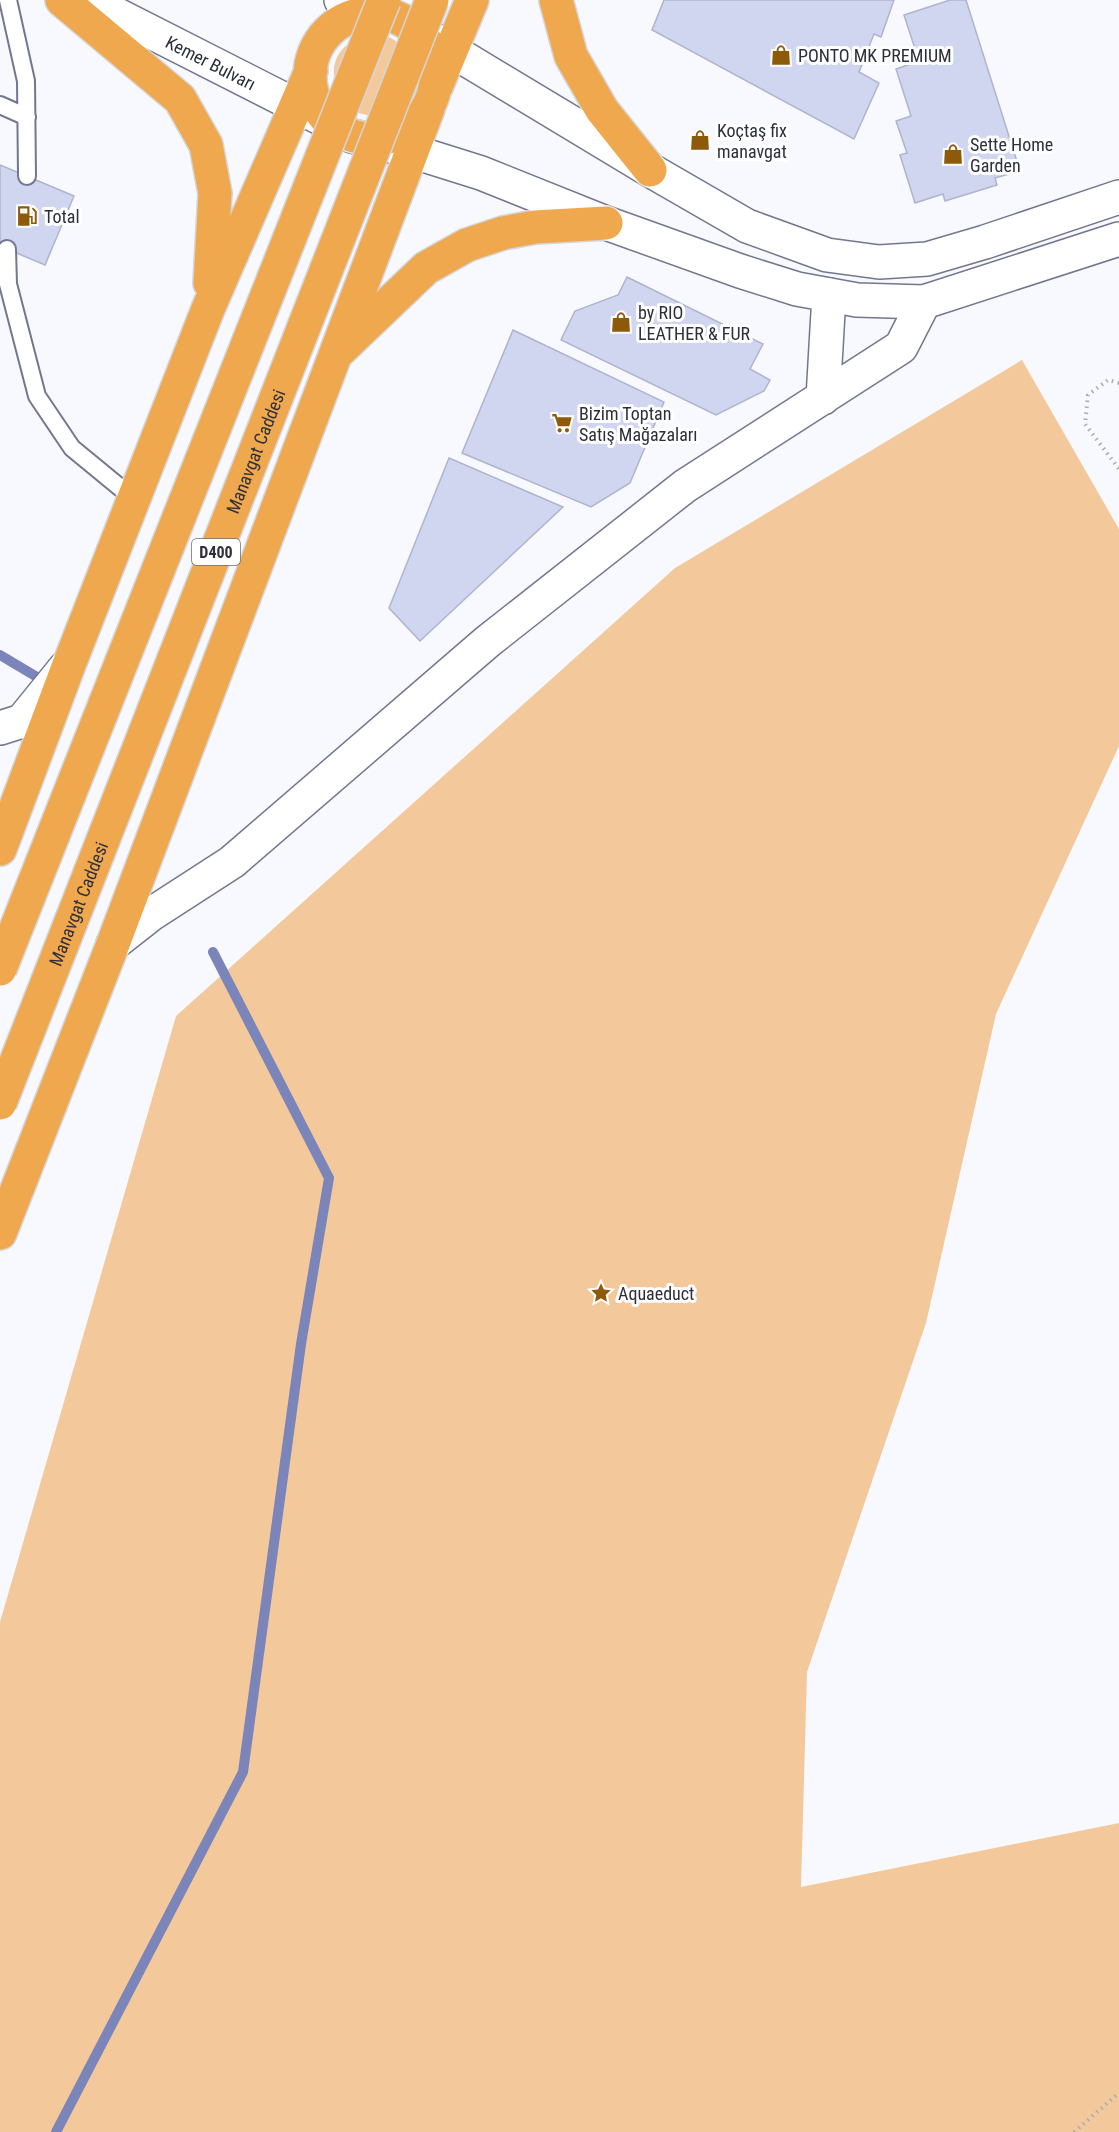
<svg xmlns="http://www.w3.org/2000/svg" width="1119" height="2132" font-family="'Roboto Condensed',sans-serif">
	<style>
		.green { fill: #f3c99b }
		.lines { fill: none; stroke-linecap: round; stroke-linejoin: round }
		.stream { stroke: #7c85b9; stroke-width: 10 }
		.building { fill: #d0d5f0; stroke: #aeb4cd; stroke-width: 1.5 }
		.lane-casing { stroke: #72778f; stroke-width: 20 }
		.street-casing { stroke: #72778f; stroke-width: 36 }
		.secondary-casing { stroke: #72778f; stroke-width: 36 }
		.highway-casing { stroke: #d5d5d8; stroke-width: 36 }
		.path { stroke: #aaacb4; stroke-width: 4; stroke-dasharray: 1.5 4.5; stroke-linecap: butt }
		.lane { stroke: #fff; stroke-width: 16 }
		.street { stroke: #fff; stroke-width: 33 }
		.secondary { stroke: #fff; stroke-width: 33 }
		.highway { stroke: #f0a84e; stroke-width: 33 }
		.highway-bridge-casing { stroke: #d5d5d8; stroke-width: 36; stroke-linecap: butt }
		.highway-bridge { stroke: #f0a84e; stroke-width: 33 }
		.labels { text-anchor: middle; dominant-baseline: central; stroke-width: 6; stroke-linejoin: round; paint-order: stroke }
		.shield { fill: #fff; stroke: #6c6d75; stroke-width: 1.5 }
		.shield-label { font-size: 16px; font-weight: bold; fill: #2d2f3a }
		.poi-label { font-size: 18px; fill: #2d2f3a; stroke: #fff; text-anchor: start }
		.street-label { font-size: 18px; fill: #2d2f3a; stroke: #fff }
	</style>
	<rect width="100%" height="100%" fill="#f8f9ff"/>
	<path class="green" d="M378,34L391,38L403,46L381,116C372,115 361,116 354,110C332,93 324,59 351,42C358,37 370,36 378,34Z
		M1022,360L1119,529V746L996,1014L926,1323L807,1672L801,1887L1119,1823V2132H0V1622L176,1016L675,568Z"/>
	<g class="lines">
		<path class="stream" d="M0,655L37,677
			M56,2132L243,1772L301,1344L329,1178L213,952"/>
	</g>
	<path class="building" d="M664,0H894L881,37L874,34L859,72L879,83L854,139L652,30Z
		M950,0H966L1020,171L995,178L997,185L945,201L943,194L915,203L900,155L907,153L896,121L911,116L896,69L919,61L904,15Z
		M0,165L74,196L45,265L0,246Z
		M627,277L763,344L750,369L770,380L764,391L716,415L561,340L575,311L618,295Z
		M513,330L664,402L630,483L591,507L462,453Z
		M449,458L563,507L420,641L389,608Z"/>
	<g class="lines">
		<g class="lane-casing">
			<path id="lane" d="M8,0L26,81L27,176
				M0,105L27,117
				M7,249L8,284L37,396L72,448L134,499"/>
		</g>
		<g class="street-casing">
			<path id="street" d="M823,398L829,295
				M113,944L150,915L232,862L487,642L685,486L901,347L924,302"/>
		</g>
		<g class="secondary-casing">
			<g id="secondary">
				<path id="s1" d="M88,0L334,125"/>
				<path d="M341,0L378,13"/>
				<path d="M416,29L650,170L747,226L827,255L879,262L927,259L985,242L1119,197"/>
				<path d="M352,136L411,151L481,173L606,223L740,271L797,289L857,300L924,302L1119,239"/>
				<path d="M0,728L22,721L65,668"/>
			</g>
		</g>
		<g class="highway-casing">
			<path id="highway" d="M62,0L180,99L206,145L215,193L210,283
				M556,0L571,56L602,110L650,170
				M310 76a63 63 0 1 1 126 0a63 63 0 1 1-126 0Z
				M436,87L472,0
				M339,351L426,268L467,245L503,233L535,227L606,223
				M0,849L70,662L208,309L311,71
				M0,1233L113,944L428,109"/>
		</g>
		<path class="path" d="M1119,383L1108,380L1088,395L1085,424L1119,469
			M1074,2132L1119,2093"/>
		<use href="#lane" class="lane"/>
		<use href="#street" class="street"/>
		<use href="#secondary" class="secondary"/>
		<use href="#highway" class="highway"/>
		<g class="highway-bridge-casing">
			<g id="highway-bridge">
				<path d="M0,969L384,0"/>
				<path id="s2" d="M0,1103L432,0"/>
			</g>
		</g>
		<use href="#highway-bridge" class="highway-bridge"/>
	</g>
	<defs>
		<g id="shop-bare" transform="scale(1.62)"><path d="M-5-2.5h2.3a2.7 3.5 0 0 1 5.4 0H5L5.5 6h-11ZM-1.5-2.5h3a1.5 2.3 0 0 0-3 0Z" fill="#8e5a09" stroke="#fff" stroke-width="2.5" paint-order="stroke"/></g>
		<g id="fuel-bare" transform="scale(1.62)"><path d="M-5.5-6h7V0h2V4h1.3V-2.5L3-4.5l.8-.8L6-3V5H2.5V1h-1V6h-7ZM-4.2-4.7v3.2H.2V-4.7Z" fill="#8e5a09" stroke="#fff" stroke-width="2.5" paint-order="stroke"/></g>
		<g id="supermarket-bare" transform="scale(1.62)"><path d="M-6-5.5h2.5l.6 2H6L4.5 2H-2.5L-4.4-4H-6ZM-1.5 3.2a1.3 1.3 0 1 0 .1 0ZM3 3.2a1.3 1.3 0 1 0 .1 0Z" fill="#8e5a09" stroke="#fff" stroke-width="2.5" paint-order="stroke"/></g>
		<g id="sight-bare" transform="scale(1.62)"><path d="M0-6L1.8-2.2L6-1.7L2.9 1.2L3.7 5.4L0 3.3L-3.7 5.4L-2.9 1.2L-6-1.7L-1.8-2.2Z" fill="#8e5a09" stroke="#fff" stroke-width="2.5" paint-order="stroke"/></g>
	</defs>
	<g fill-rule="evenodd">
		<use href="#shop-bare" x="781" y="55"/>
		<use href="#shop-bare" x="700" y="140"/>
		<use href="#shop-bare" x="953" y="154"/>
		<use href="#fuel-bare" x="27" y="216"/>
		<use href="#shop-bare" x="621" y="322"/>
		<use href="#supermarket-bare" x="562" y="423"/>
		<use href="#sight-bare" x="601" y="1293"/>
	</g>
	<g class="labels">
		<rect class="shield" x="192" y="539" width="48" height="26" rx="4.5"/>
		<g class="shield-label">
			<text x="216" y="552">D400</text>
		</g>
		<g class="poi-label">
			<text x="798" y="55">PONTO MK PREMIUM</text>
			<text x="717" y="130">Koçtaş fix<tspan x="717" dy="21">manavgat</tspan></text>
			<text x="970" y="144">Sette Home<tspan x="970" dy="21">Garden</tspan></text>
			<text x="44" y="216">Total</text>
			<text x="638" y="312">by RIO<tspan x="638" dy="21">LEATHER &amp; FUR</tspan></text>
			<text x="579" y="413">Bizim Toptan<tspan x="579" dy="21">Satış Mağazaları</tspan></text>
			<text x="618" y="1293">Aquaeduct</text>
		</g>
		<g class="street-label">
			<text stroke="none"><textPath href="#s1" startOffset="138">Kemer Bulvarı</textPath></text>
			<text stroke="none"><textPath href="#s2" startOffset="700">Manavgat Caddesi</textPath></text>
			<text stroke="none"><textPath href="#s2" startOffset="214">Manavgat Caddesi</textPath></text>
		</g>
	</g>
</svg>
